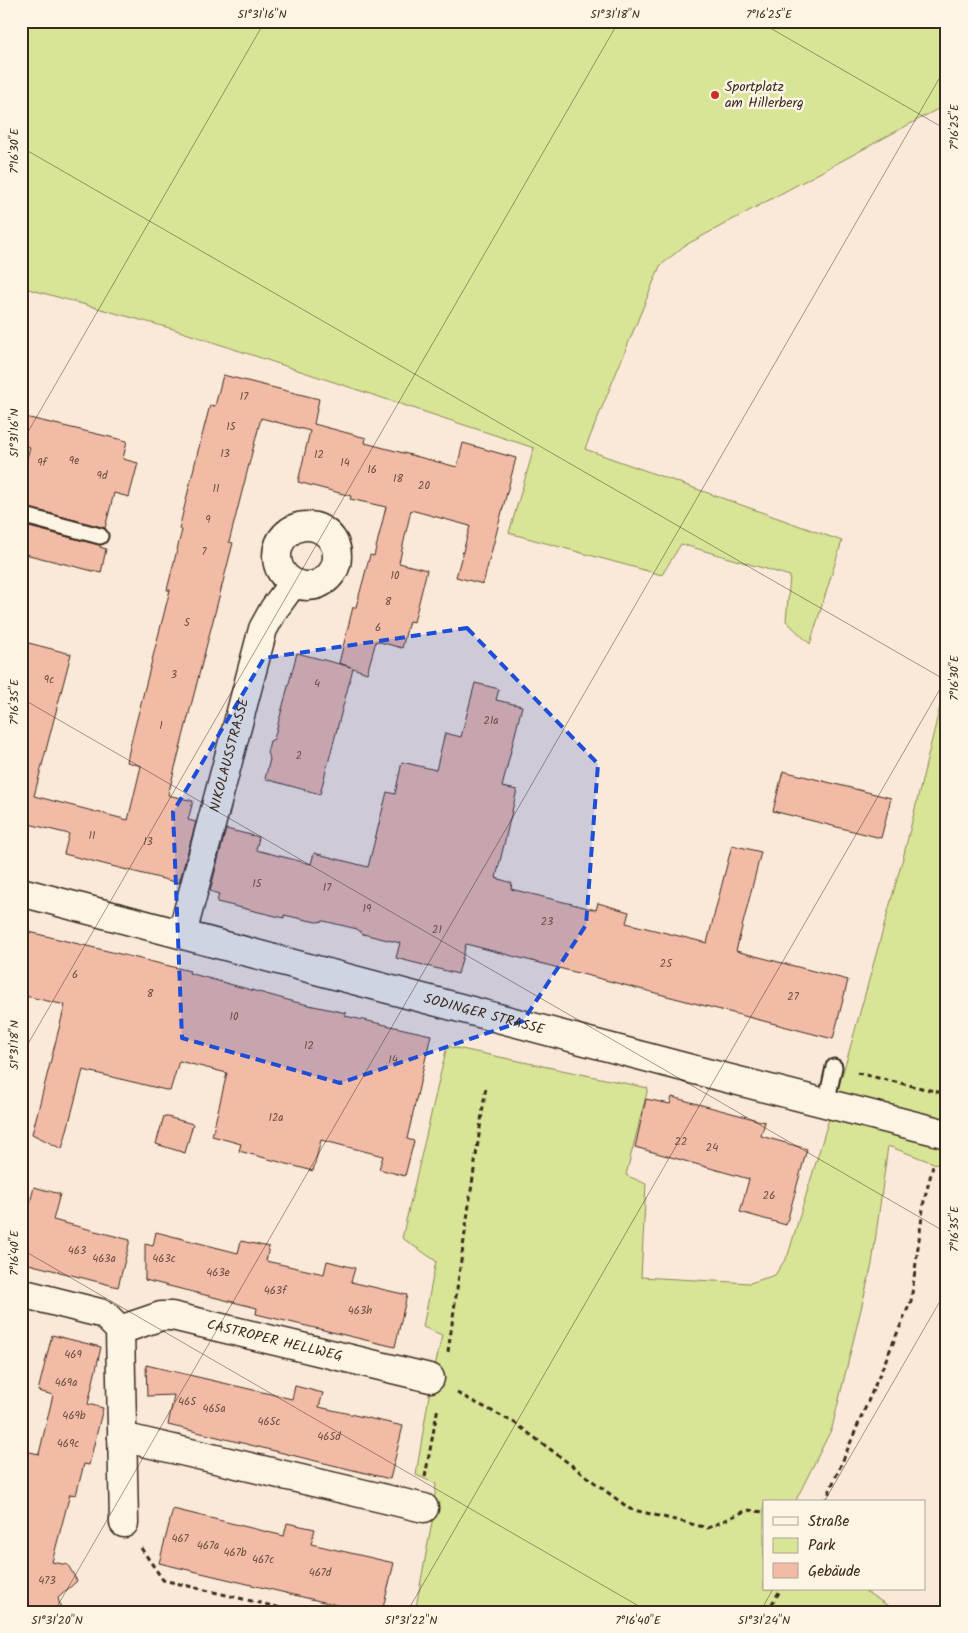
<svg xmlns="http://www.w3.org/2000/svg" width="968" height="1633" font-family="Kalam,sans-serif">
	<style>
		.green { fill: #d8e496; stroke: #8a875a }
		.building { fill: #f2bba6; stroke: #3b2a1e }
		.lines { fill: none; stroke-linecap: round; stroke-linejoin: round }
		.service-casing { stroke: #3b2a1e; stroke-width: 19 }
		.minor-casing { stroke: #3b2a1e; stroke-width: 31 }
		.tertiary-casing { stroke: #3b2a1e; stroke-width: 31 }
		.path { stroke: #3b2a1e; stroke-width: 3; stroke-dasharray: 5 4; stroke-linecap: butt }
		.service { stroke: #fcf5e5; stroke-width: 15 }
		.minor { stroke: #fcf5e5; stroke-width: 28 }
		.tertiary { stroke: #fcf5e5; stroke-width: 28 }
		.marked { fill: #1d4ed8; fill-opacity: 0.2; stroke: #1d4ed8; stroke-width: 4; stroke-dasharray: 10 6; stroke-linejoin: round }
		.ticks { fill: none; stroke: #3b2a1e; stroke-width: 1; stroke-opacity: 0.45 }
		.poi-dot { fill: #c8321e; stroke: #fcf5e5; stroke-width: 2 }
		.labels { text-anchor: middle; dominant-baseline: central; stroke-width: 5; stroke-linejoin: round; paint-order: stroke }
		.number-label { font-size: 11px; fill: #694e40 }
		.poi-label { font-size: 14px; fill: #3b2a1e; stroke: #fcf5e5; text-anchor: start }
		.street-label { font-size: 14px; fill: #3b2a1e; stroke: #fcf5e5 }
		.neatline { fill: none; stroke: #3b2a1e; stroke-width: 2 }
		.ticks-label { font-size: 12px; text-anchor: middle; fill: #3b2a1e }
	</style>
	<rect width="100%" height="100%" fill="#fae9d8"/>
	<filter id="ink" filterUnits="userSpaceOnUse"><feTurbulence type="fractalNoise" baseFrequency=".02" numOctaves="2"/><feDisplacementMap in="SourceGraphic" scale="10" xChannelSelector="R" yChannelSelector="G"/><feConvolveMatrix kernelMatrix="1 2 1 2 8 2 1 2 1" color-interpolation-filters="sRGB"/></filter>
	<g filter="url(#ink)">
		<path class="green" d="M21,21H947V104L684,246L660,266L585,449L842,541L810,644L786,621L790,576L681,544L662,575L509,533L534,448L173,329L21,287Z
			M947,678V1168L888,1146L872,1264L832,1428L795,1502H764V1589H862L898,1612H415L432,1522L436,1484L416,1475L430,1389L442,1335L423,1327L436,1261L402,1238L447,1046L648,1088L626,1175L646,1184L641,1277L750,1283L775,1275L788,1255L847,1059L904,854Z"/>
		<path class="building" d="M223,375L319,399L314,424L366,438L365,443L457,467L463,443L516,458L483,584L456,577L470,526L411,510L399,563L427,570L414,622L409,621L402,648L376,641L367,673L353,668L320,794L265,779L270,759L267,753L270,741L274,739L297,653L351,667L339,663L353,607H356L370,555L374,556L386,507L350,499L351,496L298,482L310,431L261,418L229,542L233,543L168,795L193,801L188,820L196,822L179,883L64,854L69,834L21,822V641L71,654L34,796L128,820L141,766L127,762L130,746L170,590H167L182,530L179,529L197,455L210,405L215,406Z
			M21,416L127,441L123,459L138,463L129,497L114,493L105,528L21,506V479L30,447L21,445Z
			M21,525L100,545V547L106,549L101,573L21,553Z
			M475,683L499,689L496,700L522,706L502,787L517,790L496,878L512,883L511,889L596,910L598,903L629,912L626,923L707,943L732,845L761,852L736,951L848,980L833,1039L466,944L458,974L396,958L400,943L363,934L357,929L324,921L316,922L284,915V918L217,902L219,894L210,891L226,829L259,837L256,850L311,864L314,853L368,867L387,792L395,794L402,762L436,770L445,733L461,737Z
			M783,771L891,798L881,838L773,811Z
			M21,930L190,971L189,973L295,1002L346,1013L345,1016L431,1035L407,1139L414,1141L405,1176L379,1169L383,1156L321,1140L313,1171L239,1151L241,1144L212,1136L227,1073L179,1061L170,1091L83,1070L62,1149L32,1134L65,1005L21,995Z
			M672,1097L765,1122L761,1136L807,1149L786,1225L740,1212L749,1179L635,1147L646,1099L670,1104Z
			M164,1116L193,1124L185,1153L156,1144Z
			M34,1187L60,1194L53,1220L130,1240L118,1287L21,1262V1239Z
			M156,1232L238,1253L241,1241L269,1247L266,1261L324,1274L327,1261L355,1268L351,1282L407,1295L395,1347L256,1314L257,1308L145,1280V1244L153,1246Z
			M52,1335L101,1347L88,1404L103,1408L89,1465L84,1464L76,1495L70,1494L52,1562L68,1565L77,1581L58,1598L62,1612H21V1450L39,1454L53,1395L38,1391Z
			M146,1365L292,1399L295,1386L323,1393L319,1407L403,1426L390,1479L168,1425L174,1395L147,1396Z
			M173,1509L284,1536L287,1523L315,1529L311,1544L394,1563L382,1612H366L159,1563Z"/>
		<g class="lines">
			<g class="service-casing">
				<path id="service" d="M21,515L100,536
					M826,1104L834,1067"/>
			</g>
			<g class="minor-casing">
				<g id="minor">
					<circle cx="307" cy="556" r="30"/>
					<path id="s1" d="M182,934L263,629L274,609L293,583"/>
					<path d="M21,1293L104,1314L120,1330L124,1523"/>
					<path id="s2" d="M120,1330L161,1316H172L430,1378"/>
					<path d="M122,1437L424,1508"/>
				</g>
			</g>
			<g class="tertiary-casing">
				<g id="tertiary">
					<path id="s3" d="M21,892L695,1070L947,1134"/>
				</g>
			</g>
			<path class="path" d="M857,1073L947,1094
				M448,1352L486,1086
				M457,1393L515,1423L630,1509L708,1528L747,1510L764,1512
				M425,1477L438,1407
				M825,1502L911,1301L924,1201L934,1162
				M141,1548L163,1580L298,1612
				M767,1612L781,1589"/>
			<use href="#service" class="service"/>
			<use href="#minor" class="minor"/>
			<use href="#tertiary" class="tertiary"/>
		</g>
	</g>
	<path class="marked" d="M467,628L598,764L586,925L523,1021L340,1083L182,1038L173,812L264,658Z"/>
	<path class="ticks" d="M758,21L947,130M21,147L947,681M21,444L265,21M21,698L947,1233M21,1056L619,21M21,1249L649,1612M824,1502L947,1289M54,1612L947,65M407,1612L947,677M760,1612L773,1589"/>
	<circle class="poi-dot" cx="715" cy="95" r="5"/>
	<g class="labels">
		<g class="number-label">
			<text x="244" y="397">17</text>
			<text x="231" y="427">15</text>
			<text x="225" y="454">13</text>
			<text x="319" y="455">12</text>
			<text x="74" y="461">9e</text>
			<text x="42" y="463">9f</text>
			<text x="345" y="463">14</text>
			<text x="372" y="470">16</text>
			<text x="102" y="476">9d</text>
			<text x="398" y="479">18</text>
			<text x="424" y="486">20</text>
			<text x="216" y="489">11</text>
			<text x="208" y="520">9</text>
			<text x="204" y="552">7</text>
			<text x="395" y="576">10</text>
			<text x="388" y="602">8</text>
			<text x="187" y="623">5</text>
			<text x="378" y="628">6</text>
			<text x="174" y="675">3</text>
			<text x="49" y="680">9c</text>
			<text x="317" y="684">4</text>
			<text x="491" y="721">21a</text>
			<text x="161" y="726">1</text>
			<text x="299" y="756">2</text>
			<text x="92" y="836">11</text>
			<text x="148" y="842">13</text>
			<text x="257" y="884">15</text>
			<text x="327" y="888">17</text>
			<text x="367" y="909">19</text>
			<text x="547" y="922">23</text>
			<text x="437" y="930">21</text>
			<text x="666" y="964">25</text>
			<text x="75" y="975">6</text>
			<text x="150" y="994">8</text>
			<text x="793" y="997">27</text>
			<text x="234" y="1017">10</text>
			<text x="309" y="1046">12</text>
			<text x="393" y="1060">14</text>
			<text x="276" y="1118">12a</text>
			<text x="681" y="1142">22</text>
			<text x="712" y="1148">24</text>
			<text x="769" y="1196">26</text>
			<text x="77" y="1251">463</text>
			<text x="104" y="1259">463a</text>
			<text x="164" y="1259">463c</text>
			<text x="218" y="1273">463e</text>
			<text x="275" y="1291">463f</text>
			<text x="360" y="1311">463h</text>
			<text x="73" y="1355">469</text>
			<text x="66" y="1383">469a</text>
			<text x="187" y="1402">465</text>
			<text x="214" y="1409">465a</text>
			<text x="74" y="1416">469b</text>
			<text x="269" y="1422">465c</text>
			<text x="329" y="1437">465d</text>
			<text x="68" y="1444">469c</text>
			<text x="180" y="1539">467</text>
			<text x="208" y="1546">467a</text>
			<text x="235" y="1553">467b</text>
			<text x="263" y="1560">467c</text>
			<text x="320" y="1573">467d</text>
			<text x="47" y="1581">473</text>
		</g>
		<g class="poi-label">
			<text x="725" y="87">Sportplatz<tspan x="725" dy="16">am Hillerberg</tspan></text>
		</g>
		<g class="street-label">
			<text stroke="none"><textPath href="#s1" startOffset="185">NIKOLAUSSTRASSE</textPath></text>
			<text stroke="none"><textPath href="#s3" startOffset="479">SODINGER STRASSE</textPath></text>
			<text stroke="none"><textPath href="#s2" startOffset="160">CASTROPER HELLWEG</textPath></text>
		</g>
	</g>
	<rect width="968" height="1633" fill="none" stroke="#fcf5e5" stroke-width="55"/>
	<rect x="763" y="1500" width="162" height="90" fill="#fcf5e5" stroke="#afa495"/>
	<rect x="773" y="1517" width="25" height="8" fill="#fcf5e5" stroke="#afa495"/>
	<text x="808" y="1526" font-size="15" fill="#3b2a1e">Straße</text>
	<rect x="773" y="1538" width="25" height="15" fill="#d8e496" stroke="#afa495"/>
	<text x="808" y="1550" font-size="15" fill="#3b2a1e">Park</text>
	<rect x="773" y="1563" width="25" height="15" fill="#f2bba6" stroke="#afa495"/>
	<text x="808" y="1576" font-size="15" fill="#3b2a1e">Gebäude</text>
	<rect x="28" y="28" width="912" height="1578" class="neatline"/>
	<g class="ticks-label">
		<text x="262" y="18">51°31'16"N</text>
		<text x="615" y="18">51°31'18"N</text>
		<text x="769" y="18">7°16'25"E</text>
		<text transform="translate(954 127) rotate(-90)" y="4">7°16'25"E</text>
		<text transform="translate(14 151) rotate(-90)" y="4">7°16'30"E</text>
		<text transform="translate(14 433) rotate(-90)" y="4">51°31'16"N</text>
		<text transform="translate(954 678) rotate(-90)" y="4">7°16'30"E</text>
		<text transform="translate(14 702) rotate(-90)" y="4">7°16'35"E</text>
		<text transform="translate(14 1045) rotate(-90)" y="4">51°31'18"N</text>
		<text transform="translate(954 1229) rotate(-90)" y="4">7°16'35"E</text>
		<text transform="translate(14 1253) rotate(-90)" y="4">7°16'40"E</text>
		<text x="57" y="1624">51°31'20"N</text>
		<text x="411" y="1624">51°31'22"N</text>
		<text x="638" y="1624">7°16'40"E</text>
		<text x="764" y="1624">51°31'24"N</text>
	</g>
</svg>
